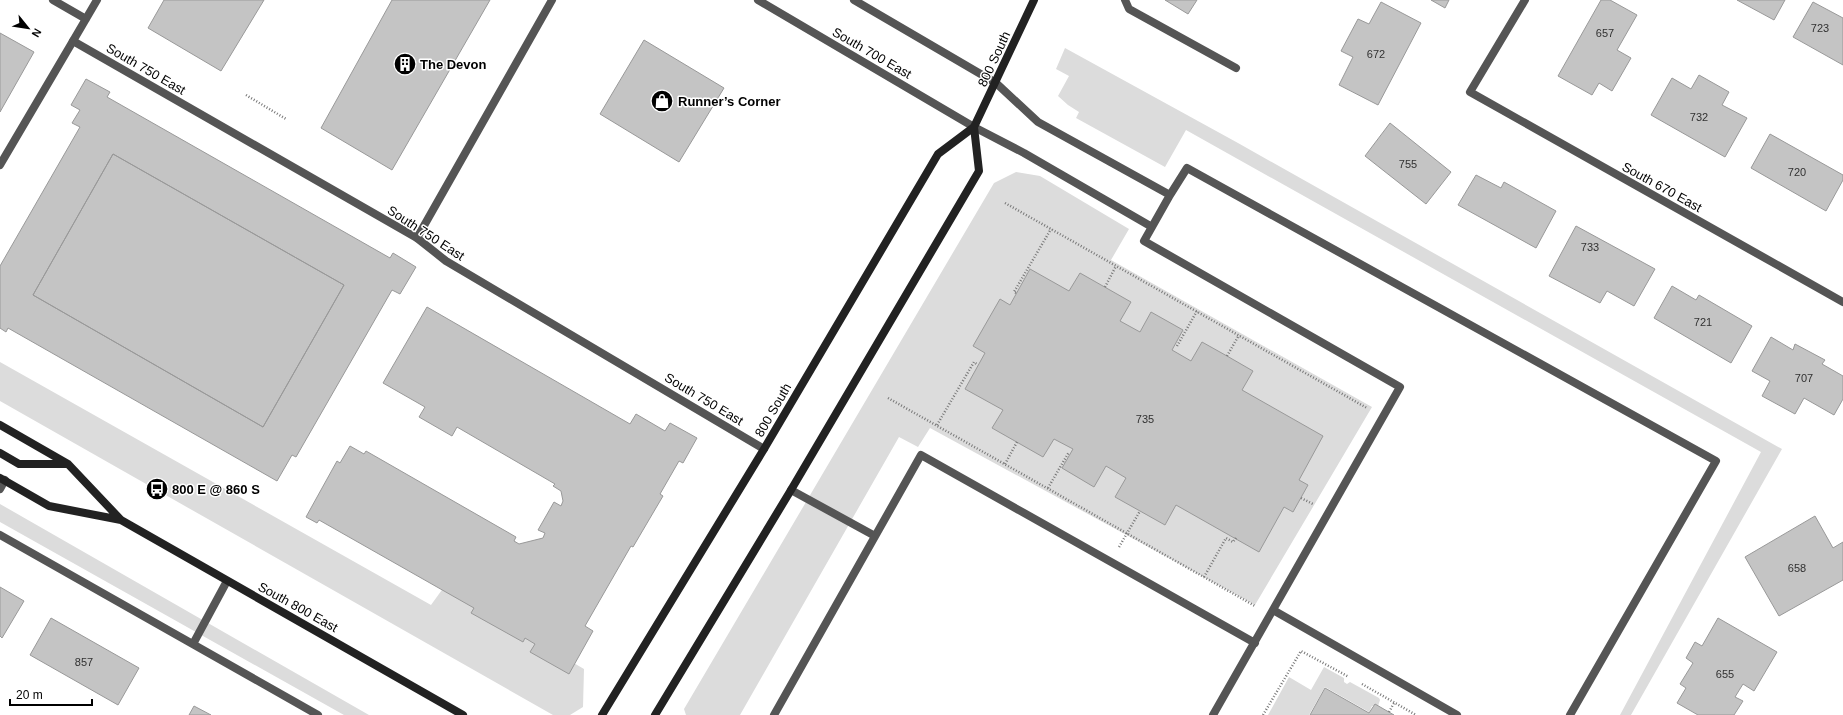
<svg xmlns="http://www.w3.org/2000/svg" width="1843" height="715" font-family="Arial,sans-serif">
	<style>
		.green { fill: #dcdcdc }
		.building { fill: #c4c4c4; stroke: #999; fill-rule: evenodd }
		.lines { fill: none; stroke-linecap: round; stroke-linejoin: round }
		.path { stroke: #777; stroke-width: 2.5; stroke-dasharray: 1 2; stroke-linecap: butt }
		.service { stroke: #555; stroke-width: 8 }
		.minor { stroke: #555; stroke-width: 8 }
		.secondary { stroke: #222; stroke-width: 8 }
		.labels { text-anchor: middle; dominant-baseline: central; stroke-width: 3; stroke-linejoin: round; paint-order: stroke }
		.number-label { font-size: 11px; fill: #313131 }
		.street-label { font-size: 13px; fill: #000; stroke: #fff }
		.poi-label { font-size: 13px; font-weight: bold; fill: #000; stroke: #fff; text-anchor: start }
	</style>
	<rect width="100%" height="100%" fill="#fff"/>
	<path class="green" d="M1065,48L1238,143L1782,449L1631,715H1620L1761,452L1186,130L1165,167L1076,118L1079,112L1068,105L1058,96L1069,76L1056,69Z
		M1016,172L1040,176L1129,229L1111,260L1372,407L1255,605L930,428L918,447L899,437L740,715H686L684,709L994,183Z
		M0,362L431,605L444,587L584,669L583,707L570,715H553L0,401Z
		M0,504L369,715H344L0,522Z
		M1324,667L1344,678V682L1347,684L1350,682L1379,698L1380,700L1378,706H1372L1369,712L1325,687L1309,715H1268L1289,677L1311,690Z"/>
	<path class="building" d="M164,0H264L221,71L148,28Z
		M392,0H490L392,170L321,128Z
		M1165,0H1197L1188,14Z
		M1431,0H1449L1445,8Z
		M1601,0H1610L1637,15L1617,50L1631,58L1612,91L1599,83L1592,95L1558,76Z
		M1737,0H1785L1774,20Z
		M1381,2L1421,23L1378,105L1339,85L1353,57L1341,51L1358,19L1369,24Z
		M1813,2L1843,18V65L1793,37Z
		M0,33L34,52L0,112Z
		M644,40L724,88L679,162L600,114Z
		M1699,75L1729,92L1722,105L1747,118L1725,157L1651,115L1672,78L1691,89Z
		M86,79L110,92L107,97L390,258L393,253L416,267L400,294L392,290L296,457L292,455L277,481L8,328L6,332L0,328V266L80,127L72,123L80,110L71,105ZM113,154L344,285L263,427L33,295Z
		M1390,123L1451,172L1426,204L1365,156Z
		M1770,134L1843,175V180L1826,211L1751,168Z
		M113,154L344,285L263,427L33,295Z
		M1476,175L1501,188L1504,182L1556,211L1536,248L1458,205Z
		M1576,226L1655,269L1634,306L1607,291L1600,303L1549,276Z
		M1030,269L1069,291L1080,273L1131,302L1120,321L1140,332L1151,312L1183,330L1172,350L1191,361L1202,342L1227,356L1253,371L1242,390L1323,436L1299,480L1308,485L1293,512L1284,507L1259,552L1176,505L1165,525L1115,497L1126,478L1106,466L1094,487L1062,468L1073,449L1054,439L1043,457L992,428L1003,410L965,389L985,353L973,346L1000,299L1010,305Z
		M1672,286L1696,300L1699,295L1752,326L1731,363L1654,318Z
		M427,307L630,424L636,414L665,431L670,423L697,438L683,463L679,461L660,494L663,496L633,547L631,546L585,626L593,631L569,674L530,652L535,644L525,638L523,642L471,613L474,608L319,520L317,523L306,517L337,461L340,463L350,446L364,454L366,451L516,537L514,541L519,544L543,538L545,533L538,530L554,502L561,506L563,501L561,491L553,486L555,484L457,427L452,436L419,417L425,407L383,383Z
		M1771,337L1793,350L1795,344L1825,360L1822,364L1843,376V399L1834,415L1804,398L1795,414L1762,396L1770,381L1752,371Z
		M1815,516L1833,548L1843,542V580L1779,616L1745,557Z
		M0,587L24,601L2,638L0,636Z
		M51,618L139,668L118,705L30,655Z
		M1718,618L1777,652L1754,691L1743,684L1735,697L1743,701L1734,715H1698L1677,703L1686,688L1680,684L1693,663L1686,658L1695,642L1702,646Z
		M1325,688L1369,713L1375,704L1394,715H1310Z
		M194,706L211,715H189Z"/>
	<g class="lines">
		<path class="path" d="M246,95L286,119
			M1005,203L1367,408
			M1105,287L1116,266
			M1016,293L1014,292L1051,229
			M1177,346L1197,311
			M1227,356L1239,335
			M888,398L1255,606
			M937,425L974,362L978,365
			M1005,464L1017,442
			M1048,488L1069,452
			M1301,498L1313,504
			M1119,547L1140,511
			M1204,577L1226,538L1233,542L1236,538
			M1362,684L1416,715
			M1389,712L1394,703
			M1263,715L1301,651L1349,677"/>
		<path class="service" d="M53,0L86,19
			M758,0L974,127L1024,153L1152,227
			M854,0L996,83L1038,122L1170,195
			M1125,0L1129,9L1236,68
			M73,41L97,0
			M417,238L552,0
			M791,490L875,536
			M1273,610L1457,715
			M774,715L921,455L1255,643
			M1213,715L1400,387L1144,241L1170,195L1187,168L1716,461L1570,715"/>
		<path class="minor" d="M1525,0L1470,92L1843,302
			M0,165L73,41L417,238L446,261L764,449
			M0,489L5,480
			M0,535L318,715
			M193,644L227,581"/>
		<path class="secondary" d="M0,425L68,464L121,520L463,715
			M0,453L19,464H67
			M0,478L49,506L121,520
			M602,715L764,449L938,154L974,127L1034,0
			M655,715L791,490L979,171L974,127"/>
	</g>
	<defs>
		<g id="building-disc" transform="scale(1.15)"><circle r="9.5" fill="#000" stroke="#fff"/><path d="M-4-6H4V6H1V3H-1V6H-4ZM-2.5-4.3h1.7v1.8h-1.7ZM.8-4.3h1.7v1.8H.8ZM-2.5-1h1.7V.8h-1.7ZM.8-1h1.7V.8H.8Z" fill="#fff"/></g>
		<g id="shop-disc" transform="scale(1.15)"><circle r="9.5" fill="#000" stroke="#fff"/><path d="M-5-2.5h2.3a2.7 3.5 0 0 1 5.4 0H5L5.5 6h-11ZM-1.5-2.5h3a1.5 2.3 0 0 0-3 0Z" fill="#fff"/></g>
		<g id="bus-disc" transform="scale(1.15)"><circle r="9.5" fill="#000" stroke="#fff"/><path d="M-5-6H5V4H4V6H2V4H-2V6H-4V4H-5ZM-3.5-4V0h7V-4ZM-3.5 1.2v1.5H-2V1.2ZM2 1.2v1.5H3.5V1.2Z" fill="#fff"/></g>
	</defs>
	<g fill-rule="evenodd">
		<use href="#building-disc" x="405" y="64"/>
		<use href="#shop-disc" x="662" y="101"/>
		<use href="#bus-disc" x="157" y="489"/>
	</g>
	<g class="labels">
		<g class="number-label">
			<text x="1820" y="28">723</text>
			<text x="1605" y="33">657</text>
			<text x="1376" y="54">672</text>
			<text x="1699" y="117">732</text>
			<text x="1408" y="164">755</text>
			<text x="1797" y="172">720</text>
			<text x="1590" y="247">733</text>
			<text x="1703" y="322">721</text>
			<text x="1804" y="378">707</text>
			<text x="1145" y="419">735</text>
			<text x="1797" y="568">658</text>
			<text x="84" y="662">857</text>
			<text x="1725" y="674">655</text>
		</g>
		<g class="street-label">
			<text transform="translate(872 53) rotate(30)">South 700 East</text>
			<text transform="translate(994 59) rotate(-65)">800 South</text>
			<text transform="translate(146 69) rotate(30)">South 750 East</text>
			<text transform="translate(1662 187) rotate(29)">South 670 East</text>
			<text transform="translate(426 233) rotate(33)">South 750 East</text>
			<text transform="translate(704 399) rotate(31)">South 750 East</text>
			<text transform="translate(773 410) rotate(-60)">800 South</text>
			<text transform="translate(298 607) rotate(29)">South 800 East</text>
		</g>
		<g class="poi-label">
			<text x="420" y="64">The Devon</text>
			<text x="678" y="101">Runner’s Corner</text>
			<text x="172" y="489">800 E @ 860 S</text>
		</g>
	</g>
	<g transform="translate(28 28) rotate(120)" stroke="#ffffff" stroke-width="3" paint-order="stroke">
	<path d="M0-3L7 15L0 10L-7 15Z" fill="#000000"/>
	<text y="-6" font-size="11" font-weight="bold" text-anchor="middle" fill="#000000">N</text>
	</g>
	<path d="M10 699v6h82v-6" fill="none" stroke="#000000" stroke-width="2"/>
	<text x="16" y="699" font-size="12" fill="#000000" stroke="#ffffff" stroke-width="3" paint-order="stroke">20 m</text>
</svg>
